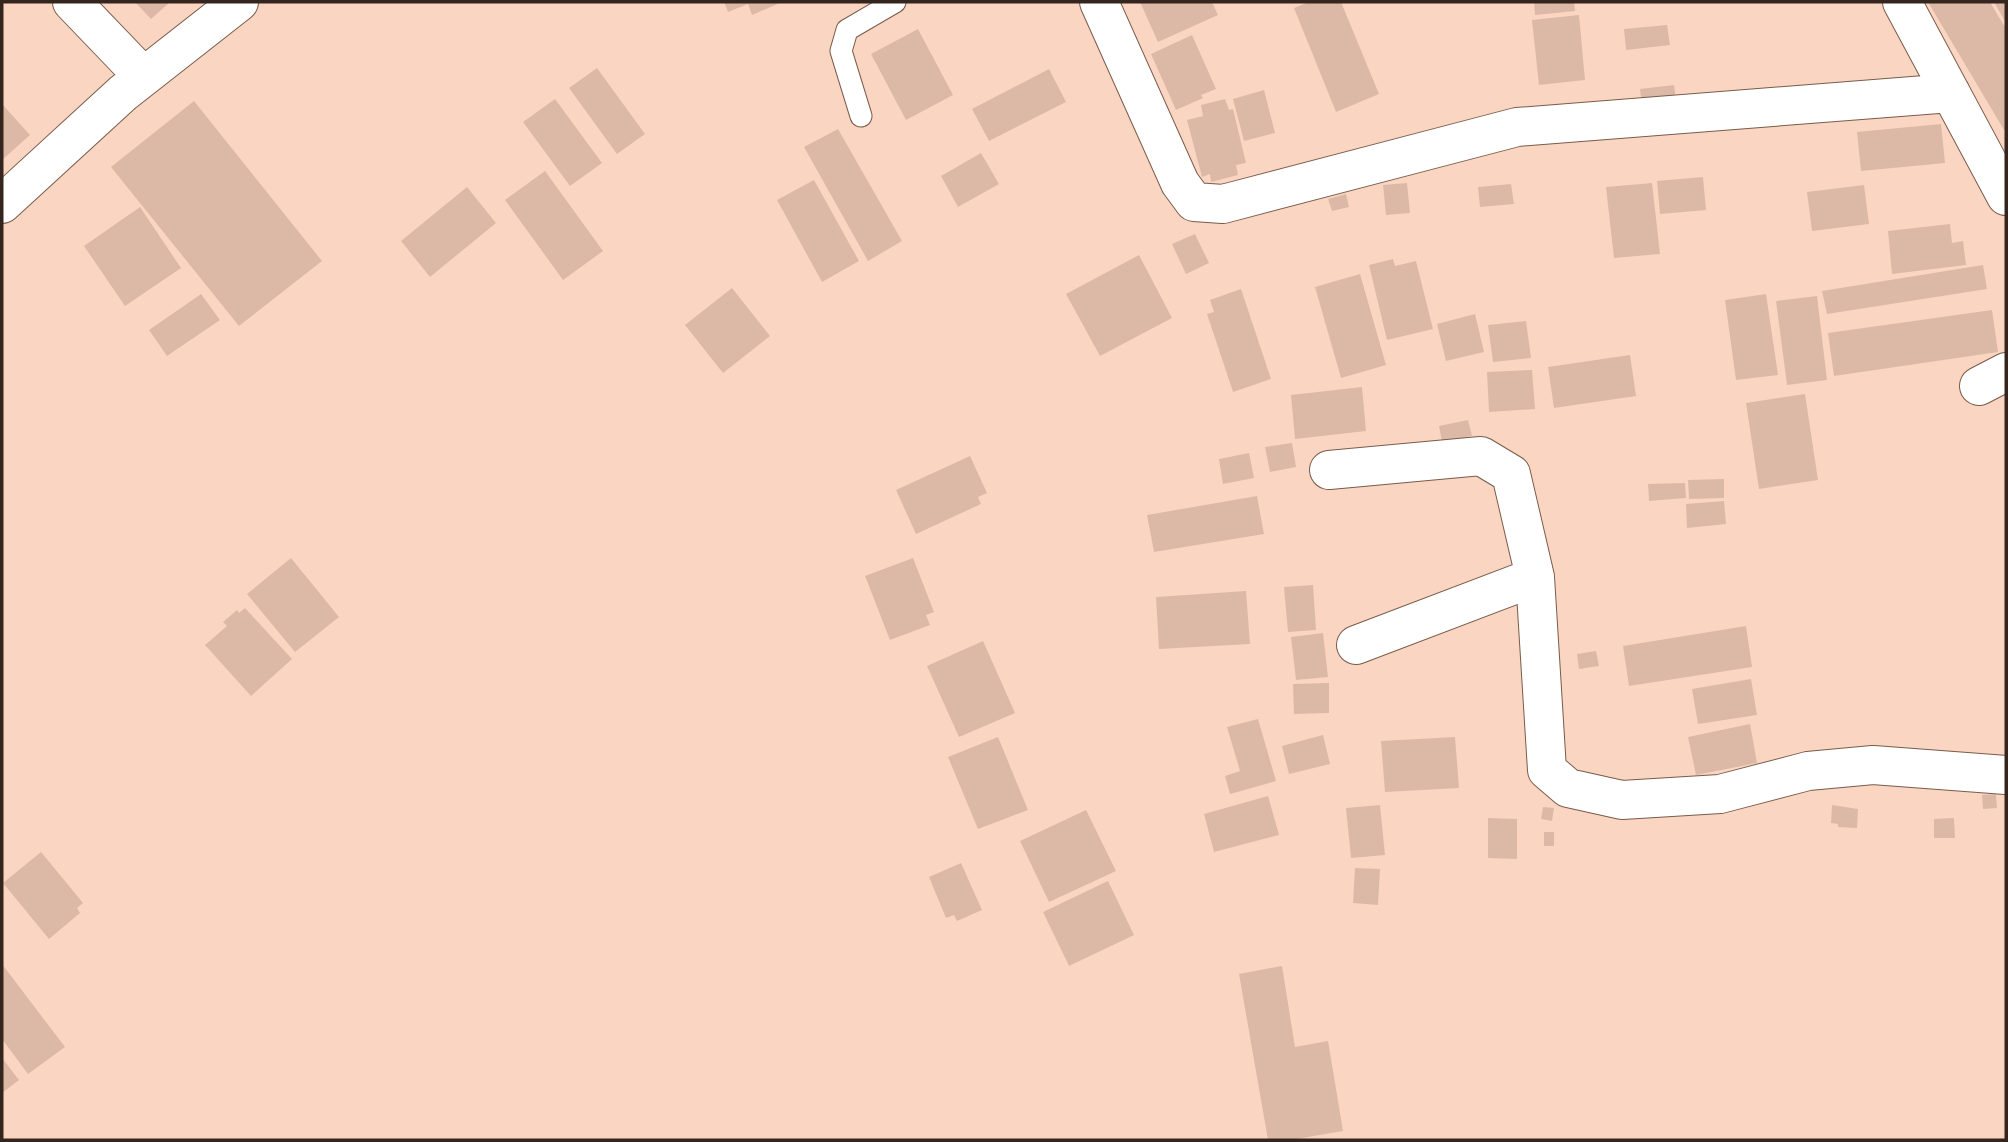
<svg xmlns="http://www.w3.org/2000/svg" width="2008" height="1142" font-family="Spectral,serif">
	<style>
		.building { fill: #dcb9a6 }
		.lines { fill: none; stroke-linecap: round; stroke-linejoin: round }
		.service-casing { stroke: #795b4a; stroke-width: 23 }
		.minor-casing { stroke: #795b4a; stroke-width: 40 }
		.service { stroke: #fff; stroke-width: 21 }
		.minor { stroke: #fff; stroke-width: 38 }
	</style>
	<rect width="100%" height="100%" fill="#fad6c2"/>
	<path class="building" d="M135,2H170L151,19Z
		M724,2H782L752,15L748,4L728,12Z
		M1140,2H1212L1218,15L1158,42Z
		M1309,2H1341L1379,94L1336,112L1294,8Z
		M1534,2H1574L1575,11L1535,15Z
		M1928,2H1990L2006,29V129L2004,130Z
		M1994,2H2006V23Z
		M1579,15L1585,80L1539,85L1532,20Z
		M1667,25L1670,45L1626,50L1624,29Z
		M918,29L953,95L906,120L871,54Z
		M1192,35L1216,89L1201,95L1203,98L1176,110L1151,54Z
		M597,68L645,134L617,154L569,88Z
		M1049,69L1066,102L989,141L972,109Z
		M1674,85L1676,100L1642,104L1640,89Z
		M1264,90L1275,133L1244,141L1233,99Z
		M555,99L602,163L570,186L523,122Z
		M1225,99L1229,110L1233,109L1246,163L1236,165L1238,175L1211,182L1210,174L1202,177L1187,120L1203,116L1201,105Z
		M194,101L322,261L239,326L111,167Z
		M2,104L30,135L2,160Z
		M1941,124L1945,163L1861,171L1857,132Z
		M838,129L902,241L868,261L804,147Z
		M981,153L999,184L958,207L941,176Z
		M545,171L603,251L563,280L505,200Z
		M1703,177L1706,210L1660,214L1657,181Z
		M814,180L859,261L822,282L777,200Z
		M1407,183L1410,213L1386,215L1383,185Z
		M1652,183L1660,254L1614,258L1606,187Z
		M1511,184L1514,204L1480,207L1478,187Z
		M1864,185L1869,224L1812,231L1807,192Z
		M467,187L496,223L430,277L401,241Z
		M1346,194L1349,207L1332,211L1328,199Z
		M140,207L181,268L125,306L84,246Z
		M1950,224L1952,243L1963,241L1966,265L1892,274L1888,231Z
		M1195,234L1209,263L1186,274L1172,244Z
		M1139,255L1172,318L1100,356L1066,294Z
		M1393,259L1395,266L1416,261L1433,329L1387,340L1369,265Z
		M1983,265L1987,289L1827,314L1822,291Z
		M1360,274L1386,365L1341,378L1315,287Z
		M732,288L770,336L723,373L685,325Z
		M1241,289L1271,379L1233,392L1207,314L1214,312L1210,300Z
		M201,294L220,320L167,356L149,330Z
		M1766,294L1778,375L1736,380L1725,300Z
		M1817,296L1827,380L1787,385L1776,301Z
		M1992,310L1998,352L1834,376L1828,333Z
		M1475,314L1484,352L1446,361L1437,324Z
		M1526,321L1531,358L1493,362L1488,325Z
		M1630,355L1636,396L1554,408L1548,367Z
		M1532,370L1535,409L1489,412L1487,372Z
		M1362,387L1366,431L1295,439L1291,395Z
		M1805,394L1818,480L1759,489L1746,403Z
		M1468,420L1472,436L1442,442L1439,426Z
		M1292,443L1296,467L1270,472L1265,447Z
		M1249,453L1254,478L1223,484L1219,459Z
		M970,456L987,493L978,497L981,504L916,534L896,490Z
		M1724,479V498L1689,499L1688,480Z
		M1685,483L1686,498L1649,501L1648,484Z
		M1257,496L1264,534L1154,552L1147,515Z
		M1724,501L1726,524L1687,528L1686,504Z
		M291,558L339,617L295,652L247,594Z
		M913,558L934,612L926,615L930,625L890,640L865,576Z
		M1313,585L1316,630L1288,632L1284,587Z
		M1246,591L1250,644L1159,649L1156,597Z
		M245,608L292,659L251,696L205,645L227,626L223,622L237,610L239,613Z
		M1746,626L1752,667L1629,686L1623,646Z
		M1323,633L1328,677L1296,680L1291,637Z
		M983,641L1015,713L959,737L927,666Z
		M1596,651L1599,666L1579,669L1577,654Z
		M1751,679L1757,715L1698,724L1692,689Z
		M1329,683V713L1294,714L1293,684Z
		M1258,719L1276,781L1230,794L1225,776L1240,771L1227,727Z
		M1750,724L1757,763L1696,775L1688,737Z
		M1323,735L1330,764L1289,774L1282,746Z
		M998,737L1028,810L978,829L948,757Z
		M1455,737L1459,788L1385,792L1381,741Z
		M1996,794L1997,808L1983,809L1982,795Z
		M1268,796L1279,835L1214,852L1204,814Z
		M1380,805L1385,855L1351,858L1346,808Z
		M1832,805L1858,809L1857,828L1838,827V824L1831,823Z
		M1543,807L1554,808L1552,821L1541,819Z
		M1086,810L1116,871L1049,902L1020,841Z
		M1488,818L1517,819V859L1488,858Z
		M1954,818L1955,838H1934V819Z
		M1544,832H1554V846H1544Z
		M41,852L83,903L77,908L80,913L49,939L3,883Z
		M961,863L982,910L957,921L954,915L946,918L929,877Z
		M1355,868L1380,869L1378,905L1353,903Z
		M1108,881L1134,935L1069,966L1043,912Z
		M2,964L65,1047L28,1074L2,1039Z
		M1282,966L1295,1047L1328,1041L1343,1131L1291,1140H1268L1239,974Z
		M2,1058L19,1080L2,1093Z"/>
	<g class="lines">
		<g class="service-casing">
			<path id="service" d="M861,116L841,51L847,30L895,2"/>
		</g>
		<g class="minor-casing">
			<path id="minor" d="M72,2L143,76
				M1099,2L1180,183L1194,202L1223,204L1517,127L1951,93
				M1902,2L2006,196
				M2,204L123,93L239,2
				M1979,386L2006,372
				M1329,470L1481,456L1511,474L1535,577L1547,770L1568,788L1622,800L1720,794L1808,771L1873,765L2006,775
				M1356,645L1535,577"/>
		</g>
		<use href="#service" class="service"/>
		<use href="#minor" class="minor"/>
	</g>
	<rect width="2008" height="1142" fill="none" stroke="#34261f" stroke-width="7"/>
</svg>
